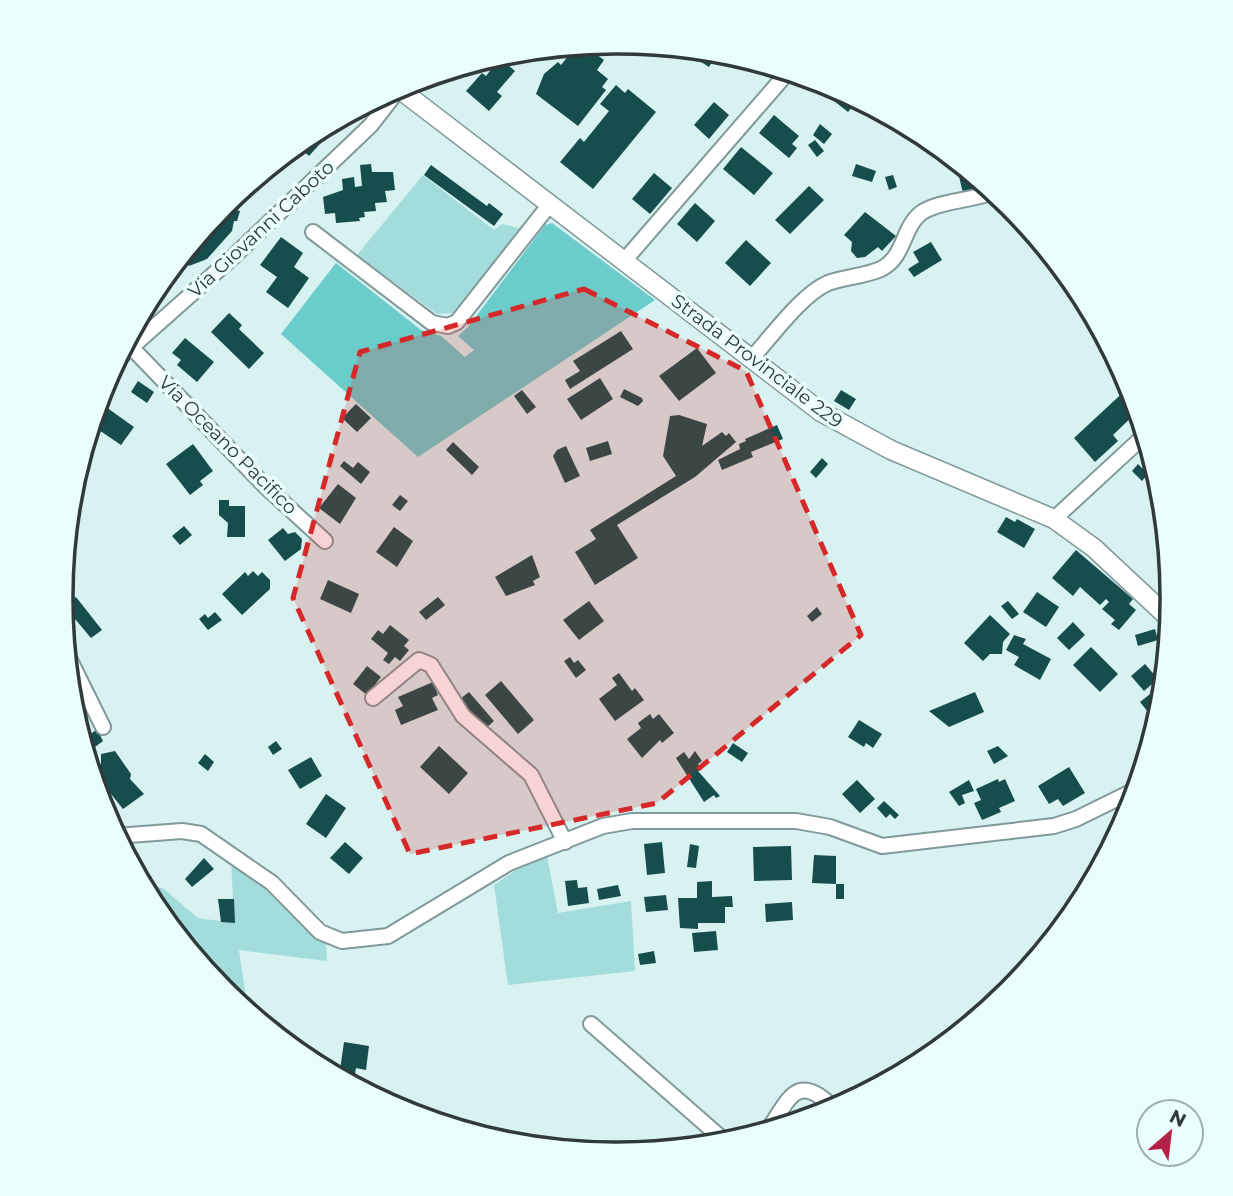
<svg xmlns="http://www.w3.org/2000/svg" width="1233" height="1196" font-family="Montserrat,sans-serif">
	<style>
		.green { fill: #a3dddb }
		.forest { fill: #6acdcb }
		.building { fill: #164e4d }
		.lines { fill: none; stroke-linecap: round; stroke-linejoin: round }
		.minor-casing { stroke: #819a99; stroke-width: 18 }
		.tertiary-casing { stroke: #819a99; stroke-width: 21 }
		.minor { stroke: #fff; stroke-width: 14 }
		.tertiary { stroke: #fff; stroke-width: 18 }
		.marked { fill: #d62828; fill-opacity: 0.2; stroke: #d62828; stroke-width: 5; stroke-dasharray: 14 9; stroke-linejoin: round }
		.labels { text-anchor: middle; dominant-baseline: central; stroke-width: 7; stroke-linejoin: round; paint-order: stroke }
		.street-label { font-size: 19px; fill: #303a3a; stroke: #e9fefd }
		.rim { fill: none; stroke: #303a3a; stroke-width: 3.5 }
	</style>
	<rect width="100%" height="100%" fill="#d8f2f1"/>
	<path class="green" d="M423,175L494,230L502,224L523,229L453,313L437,314L357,255Z
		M547,856L558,913L631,901L635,971L508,985L494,885L516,870Z
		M231,859L326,942L327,961L239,950L248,1011C205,976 166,928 140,879L164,889L198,918L234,923Z"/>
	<path class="forest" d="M552,223L655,300L418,457L281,334L336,263L421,330L441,336L465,357L474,350L458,336L468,327L545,225Z"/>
	<path class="building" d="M576,46L586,51L588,48L604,60L597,70L608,79L602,87L606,90L578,126L536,94L544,74L558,62L561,65Z
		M679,48L718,52L709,67Z
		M500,58L515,71L497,92L502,96L489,111L466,91L482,73L486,76Z
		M826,83L858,100L848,112L820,90Z
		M616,85L625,93L628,89L656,112L593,189L560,162L580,138L584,142L609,111L600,104Z
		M714,102L729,115L709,139L694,125Z
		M346,115L309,156L297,145L308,135Z
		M774,115L799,136L792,144L797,148L789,158L759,133Z
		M820,124L832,134L824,144L813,135Z
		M815,140L824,151L817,157L808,145Z
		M741,147L773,173L754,195L723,169Z
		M371,164L372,172H393L395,190L385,191L387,202L375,203L376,211L364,212L365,217L359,218L360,221L336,223L335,213L325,214L323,197L343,190L342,179L354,177L355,187L362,186L360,165Z
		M856,164L876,171L872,182L852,176Z
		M956,164H959L982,182L984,188L963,193Z
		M431,165L487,206L489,203L503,214L494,226L424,175Z
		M654,173L672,188L650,214L632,199Z
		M893,175L897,187L889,190L885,177Z
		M809,186L824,200L790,234L775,220Z
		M695,203L715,221L697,242L677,224Z
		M222,206L240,211L237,221H234L232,231L207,259L189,266L184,253Z
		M865,212L896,236L882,251L878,247L865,257L857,258L851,251L852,242L844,235Z
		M281,237L303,253L294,267L309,278L288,308L266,292L277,277L260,265Z
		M746,240L771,263L750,286L725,263Z
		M931,242L942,260L914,277L908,269L919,262L913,252Z
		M229,313L242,325L239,329L264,353L249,369L211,332Z
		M621,331L633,349L570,389L565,380L580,371L573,361Z
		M185,338L214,362L197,382L177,365L181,360L172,353Z
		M697,348L716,373L679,401L659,376Z
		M600,378L613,399L581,420L567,399Z
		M138,381L154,392L147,403L131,392Z
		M1130,386L1138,411L1113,435L1118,441L1095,462L1074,438Z
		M624,389L642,398L643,401L638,406L620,397Z
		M522,390L536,407L527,414L514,396Z
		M841,390L856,399L849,410L834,401Z
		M356,404L371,418L357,432L342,418Z
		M106,407L134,427L121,445L93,426Z
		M679,415L707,424L702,446L722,432L726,436L729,433L736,442L695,477L617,525L638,558L595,585L575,552L596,539L590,530L676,476L663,456L670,416Z
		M777,425L783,439L751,452L753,457L722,470L718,460L740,449L739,444L746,441L745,439Z
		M608,441L612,454L590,461L586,448Z
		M453,442L479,467L472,475L446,450Z
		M193,444L213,471L200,481L203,485L190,495L166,464Z
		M566,446L580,476L565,483L553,456L557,450Z
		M1149,448L1157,472L1140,456Z
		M822,458L828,464L816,478L810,472Z
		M344,461L353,468L358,462L370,472L361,484L340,466Z
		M1138,464L1148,474L1142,481L1132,471Z
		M338,484L356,498L340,524L319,508Z
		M400,495L408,501L400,511L392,505Z
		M219,500H229V506H245V537H227L228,523L219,515Z
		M1006,517L1015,522L1017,519L1035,529L1024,548L997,532Z
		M184,526L192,535L180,545L172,536Z
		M394,527L413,541L397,567L376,552Z
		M283,528L288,534L295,532L302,539L301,549L285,561L268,540Z
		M1076,550L1133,599L1129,604L1136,610L1119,630L1111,624L1115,620L1102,609L1109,602L1106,599L1100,605L1080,587L1073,596L1052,578Z
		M532,555L540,577L533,581L535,585L506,596L495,577Z
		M253,571L258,576L262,572L270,580V589L242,615L222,594L245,572L248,576Z
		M328,580L359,594L351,613L320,599Z
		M1037,592L1059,607L1046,627L1023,612Z
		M76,597L102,630L91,638L70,613L74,610L69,603Z
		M438,597L445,605L426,620L419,612Z
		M589,601L604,621L579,640L563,620Z
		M1008,601L1019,614L1012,619L1001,606Z
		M817,607L822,614L812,622L807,616Z
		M215,612L222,620L208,630L199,619L205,614L208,618Z
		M990,615L1010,634L1003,642L1002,654H990L983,661L964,643Z
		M1073,622L1085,635L1069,650L1057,638Z
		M390,625L409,640L404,646L409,650L400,661L395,657L389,664L383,660L388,653L371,639L378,630L383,634Z
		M1155,629L1158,640L1138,646L1135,635Z
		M1014,635L1026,639L1023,644L1051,659L1040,680L1014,665L1019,657L1006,650Z
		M1091,647L1118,674L1100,692L1073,665Z
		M570,657L574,663L578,660L586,670L576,678L564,661Z
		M1145,664L1158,679L1144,691L1131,676Z
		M367,666L381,677L367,695L353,684Z
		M619,673L632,691L635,688L644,700L615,721L599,699L617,685L612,678Z
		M501,681L534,720L518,734L485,695Z
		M433,682L438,695L432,698L438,710L401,725L395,710L403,706L398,697Z
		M1159,687L1163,693L1157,723L1140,702Z
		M469,692L494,721L485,729L460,699Z
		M975,692L984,712L949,727L929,711Z
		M650,714L653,719L659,714L674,733L662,743L660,740L642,758L627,739L641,728L638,723Z
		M859,720L882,734L873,748L866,743L864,747L848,737Z
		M97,729L103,741L95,747L87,737Z
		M276,741L282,749L273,755L268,747Z
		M733,743L748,753L742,762L727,752Z
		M439,746L468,773L449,794L420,767Z
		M998,746L1008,756L994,764L987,751Z
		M115,751L131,774L130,779L144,794L123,809L91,769L101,764V754Z
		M695,751L702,761L698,764L702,769L698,771L720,796L716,798L714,795L704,802L676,758L684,752L689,759Z
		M205,754L214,762L208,771L198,763Z
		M311,757L322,776L300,789L288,770Z
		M1069,767L1085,793L1063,806L1058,799L1049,804L1038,786Z
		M998,779L999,782L1005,779L1015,801L999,808L1001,812L982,820L974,803L981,800L976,789Z
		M857,780L875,799L860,813L842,794Z
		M969,780L974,791L962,795L965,803L959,806L949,792Z
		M326,794L346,808L326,838L306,824Z
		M884,801L899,815L895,819L890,814L886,818L877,808Z
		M345,842L363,858L349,874L330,858Z
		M662,842L665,873L647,875L644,844Z
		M690,844L699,846L696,868L687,867Z
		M791,846L792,880L754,881L753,847Z
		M814,855L836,856V884H844V899H836V884L812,883Z
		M204,858L214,869L192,887L185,879Z
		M577,880L578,888L587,887L589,903L568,906L565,881Z
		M712,881V897L732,896L733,907H725V923H698V929L680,928L678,898H697V882Z
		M618,885L621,896L599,900L597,889Z
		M666,895L668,910L646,912L644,897Z
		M218,899H234L235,923L221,922Z
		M792,902L793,920L766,922L765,904Z
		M716,931L718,950L694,952L692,933Z
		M654,951L656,963L640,965L638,954Z
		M344,1042L369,1046L366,1070L356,1068L354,1080L339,1077Z"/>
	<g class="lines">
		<g class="minor-casing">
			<path id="minor" d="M313,232L432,323L448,326L457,322L550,204
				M624,261L788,72
				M132,348L265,486L325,541
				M751,359C771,337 802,294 828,283C845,277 865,276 881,269C905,257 902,228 921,213C938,201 974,200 994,192
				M116,361L233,257L371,125L399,89
				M1054,519L1145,435
				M66,652L103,727
				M373,698L419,660L431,665L463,716L531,775L565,842
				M116,836L182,831L201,834L272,883L320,932L342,941L388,936L509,863L603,826L632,821H796L830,827L882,846L1054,826L1076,819L1137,789
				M591,1024L727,1143
				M768,1130C791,1096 797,1072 835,1109"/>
		</g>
		<g class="tertiary-casing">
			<path id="tertiary" d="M398,88L821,412L891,450L1054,519L1094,548L1170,619"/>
		</g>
		<use href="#minor" class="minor"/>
		<use href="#tertiary" class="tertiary"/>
	</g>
	<path class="marked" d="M584,289L746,371L861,635L657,803L410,854L293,598L360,352Z"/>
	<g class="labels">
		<g class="street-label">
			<text transform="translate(261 229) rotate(-43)">Via Giovanni Caboto</text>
			<text transform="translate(757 361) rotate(37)">Strada Provinciale 229</text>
			<text transform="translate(228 445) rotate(45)">Via Oceano Pacifico</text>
		</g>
	</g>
	<path d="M0 0H1233V1196H0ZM616 54H617A543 543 0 0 1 1160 597V599A543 543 0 0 1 617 1142H616A543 543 0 0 1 73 599V597A543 543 0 0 1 616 54Z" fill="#e9fefd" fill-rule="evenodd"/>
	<path class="rim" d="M616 54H617A543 543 0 0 1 1160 597V599A543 543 0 0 1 617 1142H616A543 543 0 0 1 73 599V597A543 543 0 0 1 616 54Z"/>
	<g transform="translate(1170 1133) rotate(28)"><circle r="33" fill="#e9fefd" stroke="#9fb0af" stroke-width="2"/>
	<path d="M0-5L12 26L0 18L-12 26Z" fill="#b42245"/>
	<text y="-10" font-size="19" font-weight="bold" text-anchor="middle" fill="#303a3a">N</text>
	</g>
</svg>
